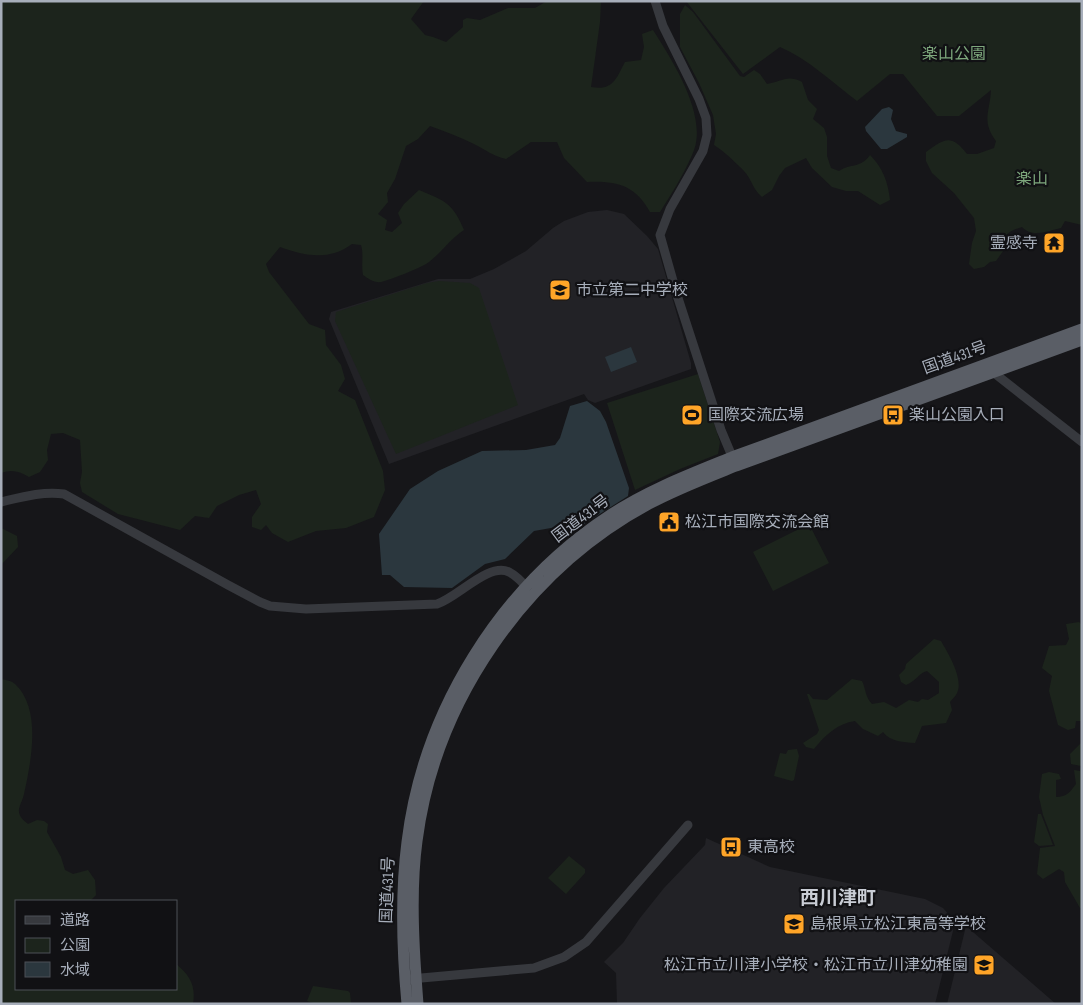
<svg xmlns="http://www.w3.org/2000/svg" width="1083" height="1005" font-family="'Sofia Sans Condensed','Noto Sans JP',sans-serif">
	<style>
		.built { fill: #222226 }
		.green { fill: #1c241c }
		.water { fill: #2b373e }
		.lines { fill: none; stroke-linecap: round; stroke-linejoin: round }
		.tertiary { stroke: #37393e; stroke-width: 9 }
		.trunk { stroke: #5a5e66; stroke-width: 11 }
		.labels { text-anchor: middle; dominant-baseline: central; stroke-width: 4.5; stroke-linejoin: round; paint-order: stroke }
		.park-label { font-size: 16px; fill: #7da77c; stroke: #111114 }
		.poi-label { font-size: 16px; fill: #a7aeba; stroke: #111114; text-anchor: start }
		.street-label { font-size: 16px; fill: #a7aeba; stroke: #111114 }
		.quarter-label { font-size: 19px; font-weight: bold; fill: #c9cdd5; stroke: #111114 }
	</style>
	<rect width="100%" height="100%" fill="#161619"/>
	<path class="built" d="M607,210L624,214L647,236L658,249L691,363V369L595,403L588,400L584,394L389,464L329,319L331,312L438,279H470L494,269L526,251L553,228L564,221L588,212Z
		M706,838L770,867L925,899L943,908L951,917L953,931L935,1004H617L616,973L604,962L623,943L640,918L664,888L705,845Z
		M966,926L1056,1004H947Z"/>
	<path class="green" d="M1,1H424L411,19L425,35L433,37L446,42L463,27V20L467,18L480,20L508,8H535L547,1H601L600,22L591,87C613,91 616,79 625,62L641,60L644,47L642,34L653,30C672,60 705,111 695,147C689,166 671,195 660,212H650C635,185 617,181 587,182L564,158L557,142H531L506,159C493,156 486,150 474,144C460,137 444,131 430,126L418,139L406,146L395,179L387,193L388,202L378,214L387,220L385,230L392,232L402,223L398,213L404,204L419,190C445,201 453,203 464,230C449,240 442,252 429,262C423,267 390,280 381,282C374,283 369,279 363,275C361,265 364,255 361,245L352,244C329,261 306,256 280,247L266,264L269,272L309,324L325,330L326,345L341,365L345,379L338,391L355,400L383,471L385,490L374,517L346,528L316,531L288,542L272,533L266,525L261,530L252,527V517L261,504L256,490L239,495L217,506L209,518L195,516L180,530L118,514L82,492L80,483L82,472L80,440L63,433L51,434L47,450L48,460L40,472L29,477C19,471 12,469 1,473Z
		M686,1H1082V225L1065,221L1061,228C1048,231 1032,238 1022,227C1015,229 1007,232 1003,239L1006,247L996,261L990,262L984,267L974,269L969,264L972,243L976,231L974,218L954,193L932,173L926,161V152C944,139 951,133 967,154H977L994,148L996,141C981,121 990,112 991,90L959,116H937L903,74H890L857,101C832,82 808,59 780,47L743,74Z
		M685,5L693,12L740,76L744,77L754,70L760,74L767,84C781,82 787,74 802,82L808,100L817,109L813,119L824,128L827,137V156L831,168L839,171C851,163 860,169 870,155C883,168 888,182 890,200L880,205L858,191H846L832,187L812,168L806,158L785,168L779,176L772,190L762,197C752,188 752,180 744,171C735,162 725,152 714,145L716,134L713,115L699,83L680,47V14Z
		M439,281L470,283L479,288L518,405L396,454L335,321L336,312L427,283Z
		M698,374L720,442L718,454L680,469L635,490L607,403Z
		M809,524L829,563L773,591L753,552Z
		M1,528L17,536L18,547L1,565Z
		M1079,622L1082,625V721H1076L1075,728L1068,730L1058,725L1049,691L1052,676L1042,668L1049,646L1066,645L1069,639L1066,624Z
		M934,639L941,641C948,653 964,679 957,693C956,696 952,699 950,702L952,710L946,723L922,726L915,743C904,742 890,742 883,732L878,736L863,729L855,721C838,723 824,736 814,749L806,747L803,743L817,734L819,730L807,694H809L813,699L827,700L852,679L862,681C866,689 865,697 872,704L884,702L896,708L909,700L918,702L922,699L928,700L939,693V682L927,671C919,673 915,682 906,685L901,682L899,675L905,669L906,664Z
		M1,679C6,680 12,681 15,684C42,709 31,762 24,794C23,799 20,804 19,809C18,816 23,820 28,824L37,820L44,821L48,824L47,832L61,857L65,870L73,874L88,870L95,880L96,895L90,901H16V989H176V964C190,975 196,986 193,1004H1Z
		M1082,742V908H1080L1065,882L1064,872L1059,869L1043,879L1037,874L1040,848L1055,846L1043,815L1039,797L1042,774L1049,772L1059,774L1061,779L1056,780V797C1067,797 1070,792 1076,784L1074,770L1080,771L1081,766L1071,764L1070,754Z
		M797,749L799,756L794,780L792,781L774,776L780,753L786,754L788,750Z
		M1038,814H1041L1053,845L1039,846L1034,842Z
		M569,856L585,869V873L566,894L548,878Z
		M313,986L348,991L350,993L351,1004H315L307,1001Z"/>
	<path class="water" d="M889,107L893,110L891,119L896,131L907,134V137L887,149H881L866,131L865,127L882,109Z
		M631,347L637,362L611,372L605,357Z
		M587,401L600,411L606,422L629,488L628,496L584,524L579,523L534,531L505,559L485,564L452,588L404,587L390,575H382L379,534L410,489L438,471L482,451L526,450L555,445L560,438L570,406Z"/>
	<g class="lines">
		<path class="tertiary" d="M655,1L663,26L699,99L706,118L707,135L703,151L670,209L660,235L677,295L721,430L734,461
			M989,369L1082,442
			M1,502C22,497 43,491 64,494L228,585L260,602L270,606L306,609L437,604C458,597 489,562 509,572C517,576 524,584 529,590
			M410,979L534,968L564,957L586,942L688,825"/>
		<path class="trunk" d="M407,1004C402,950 400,896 407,842C423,711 500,587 610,515C648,490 690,474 732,457L1082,329
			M418,1004C414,952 410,893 417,841C435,701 525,571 649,504C677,489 706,478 736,466L1082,340"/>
	</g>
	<defs>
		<g id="temple-square" transform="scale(1.125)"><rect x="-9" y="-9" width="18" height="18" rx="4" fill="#ffa528" stroke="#111114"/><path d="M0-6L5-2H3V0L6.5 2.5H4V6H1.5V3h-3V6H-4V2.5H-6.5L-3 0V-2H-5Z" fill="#111"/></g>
		<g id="school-square" transform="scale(1.125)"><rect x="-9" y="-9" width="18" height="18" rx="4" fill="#ffa528" stroke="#111114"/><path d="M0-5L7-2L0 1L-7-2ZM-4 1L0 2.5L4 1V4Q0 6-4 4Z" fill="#111"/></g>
		<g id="stadium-square" transform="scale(1.125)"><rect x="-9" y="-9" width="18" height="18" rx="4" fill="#ffa528" stroke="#111114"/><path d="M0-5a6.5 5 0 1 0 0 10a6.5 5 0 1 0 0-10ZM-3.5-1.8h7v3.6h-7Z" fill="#111"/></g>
		<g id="bus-square" transform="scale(1.125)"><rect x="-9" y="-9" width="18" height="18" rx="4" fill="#ffa528" stroke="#111114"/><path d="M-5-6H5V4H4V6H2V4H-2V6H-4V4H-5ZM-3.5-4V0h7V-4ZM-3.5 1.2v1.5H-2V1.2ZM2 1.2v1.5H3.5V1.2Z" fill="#111"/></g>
		<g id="civic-square" transform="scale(1.125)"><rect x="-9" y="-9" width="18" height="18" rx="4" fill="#ffa528" stroke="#111114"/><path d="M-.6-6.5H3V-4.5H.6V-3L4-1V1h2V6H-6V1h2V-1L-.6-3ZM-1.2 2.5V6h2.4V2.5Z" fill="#111"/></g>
	</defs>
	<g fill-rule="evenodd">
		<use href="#temple-square" x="1054" y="243"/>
		<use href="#school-square" x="560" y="290"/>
		<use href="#stadium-square" x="692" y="415"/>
		<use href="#bus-square" x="893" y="415"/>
		<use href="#civic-square" x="669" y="522"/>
		<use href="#bus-square" x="731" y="847"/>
		<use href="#school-square" x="794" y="924"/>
		<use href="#school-square" x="984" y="965"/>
	</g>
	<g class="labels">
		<g class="park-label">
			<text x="954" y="54">楽山公園</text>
			<text x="1032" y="179">楽山</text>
		</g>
		<g class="poi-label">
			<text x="1038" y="243" text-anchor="end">霊感寺</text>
			<text x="576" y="290">市立第二中学校</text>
			<text x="708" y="415">国際交流広場</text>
			<text x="909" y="415">楽山公園入口</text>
			<text x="685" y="522">松江市国際交流会館</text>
			<text x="747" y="847">東高校</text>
			<text x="810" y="924">島根県立松江東高等学校</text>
			<text x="968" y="965" text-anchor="end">松江市立川津小学校・松江市立川津幼稚園</text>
		</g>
		<g class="street-label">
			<text transform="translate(955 358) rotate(-20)">国道431号</text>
			<text transform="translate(581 519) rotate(-37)">国道431号</text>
			<text transform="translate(388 890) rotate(-88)">国道431号</text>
		</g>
		<g class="quarter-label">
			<text x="838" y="898">西川津町</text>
		</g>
	</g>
	<rect width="1083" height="1005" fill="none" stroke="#a7aeba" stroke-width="5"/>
	<rect x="15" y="900" width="162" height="90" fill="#111114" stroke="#4d5056"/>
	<rect x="25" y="916" width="25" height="8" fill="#37393e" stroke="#4d5056"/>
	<text x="60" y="925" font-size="15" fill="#a7aeba">道路</text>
	<rect x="25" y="938" width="25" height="15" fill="#1c241c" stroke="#4d5056"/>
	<text x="60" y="950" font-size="15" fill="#a7aeba">公園</text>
	<rect x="25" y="962" width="25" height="15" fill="#2b373e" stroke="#4d5056"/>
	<text x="60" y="975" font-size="15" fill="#a7aeba">水域</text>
</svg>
